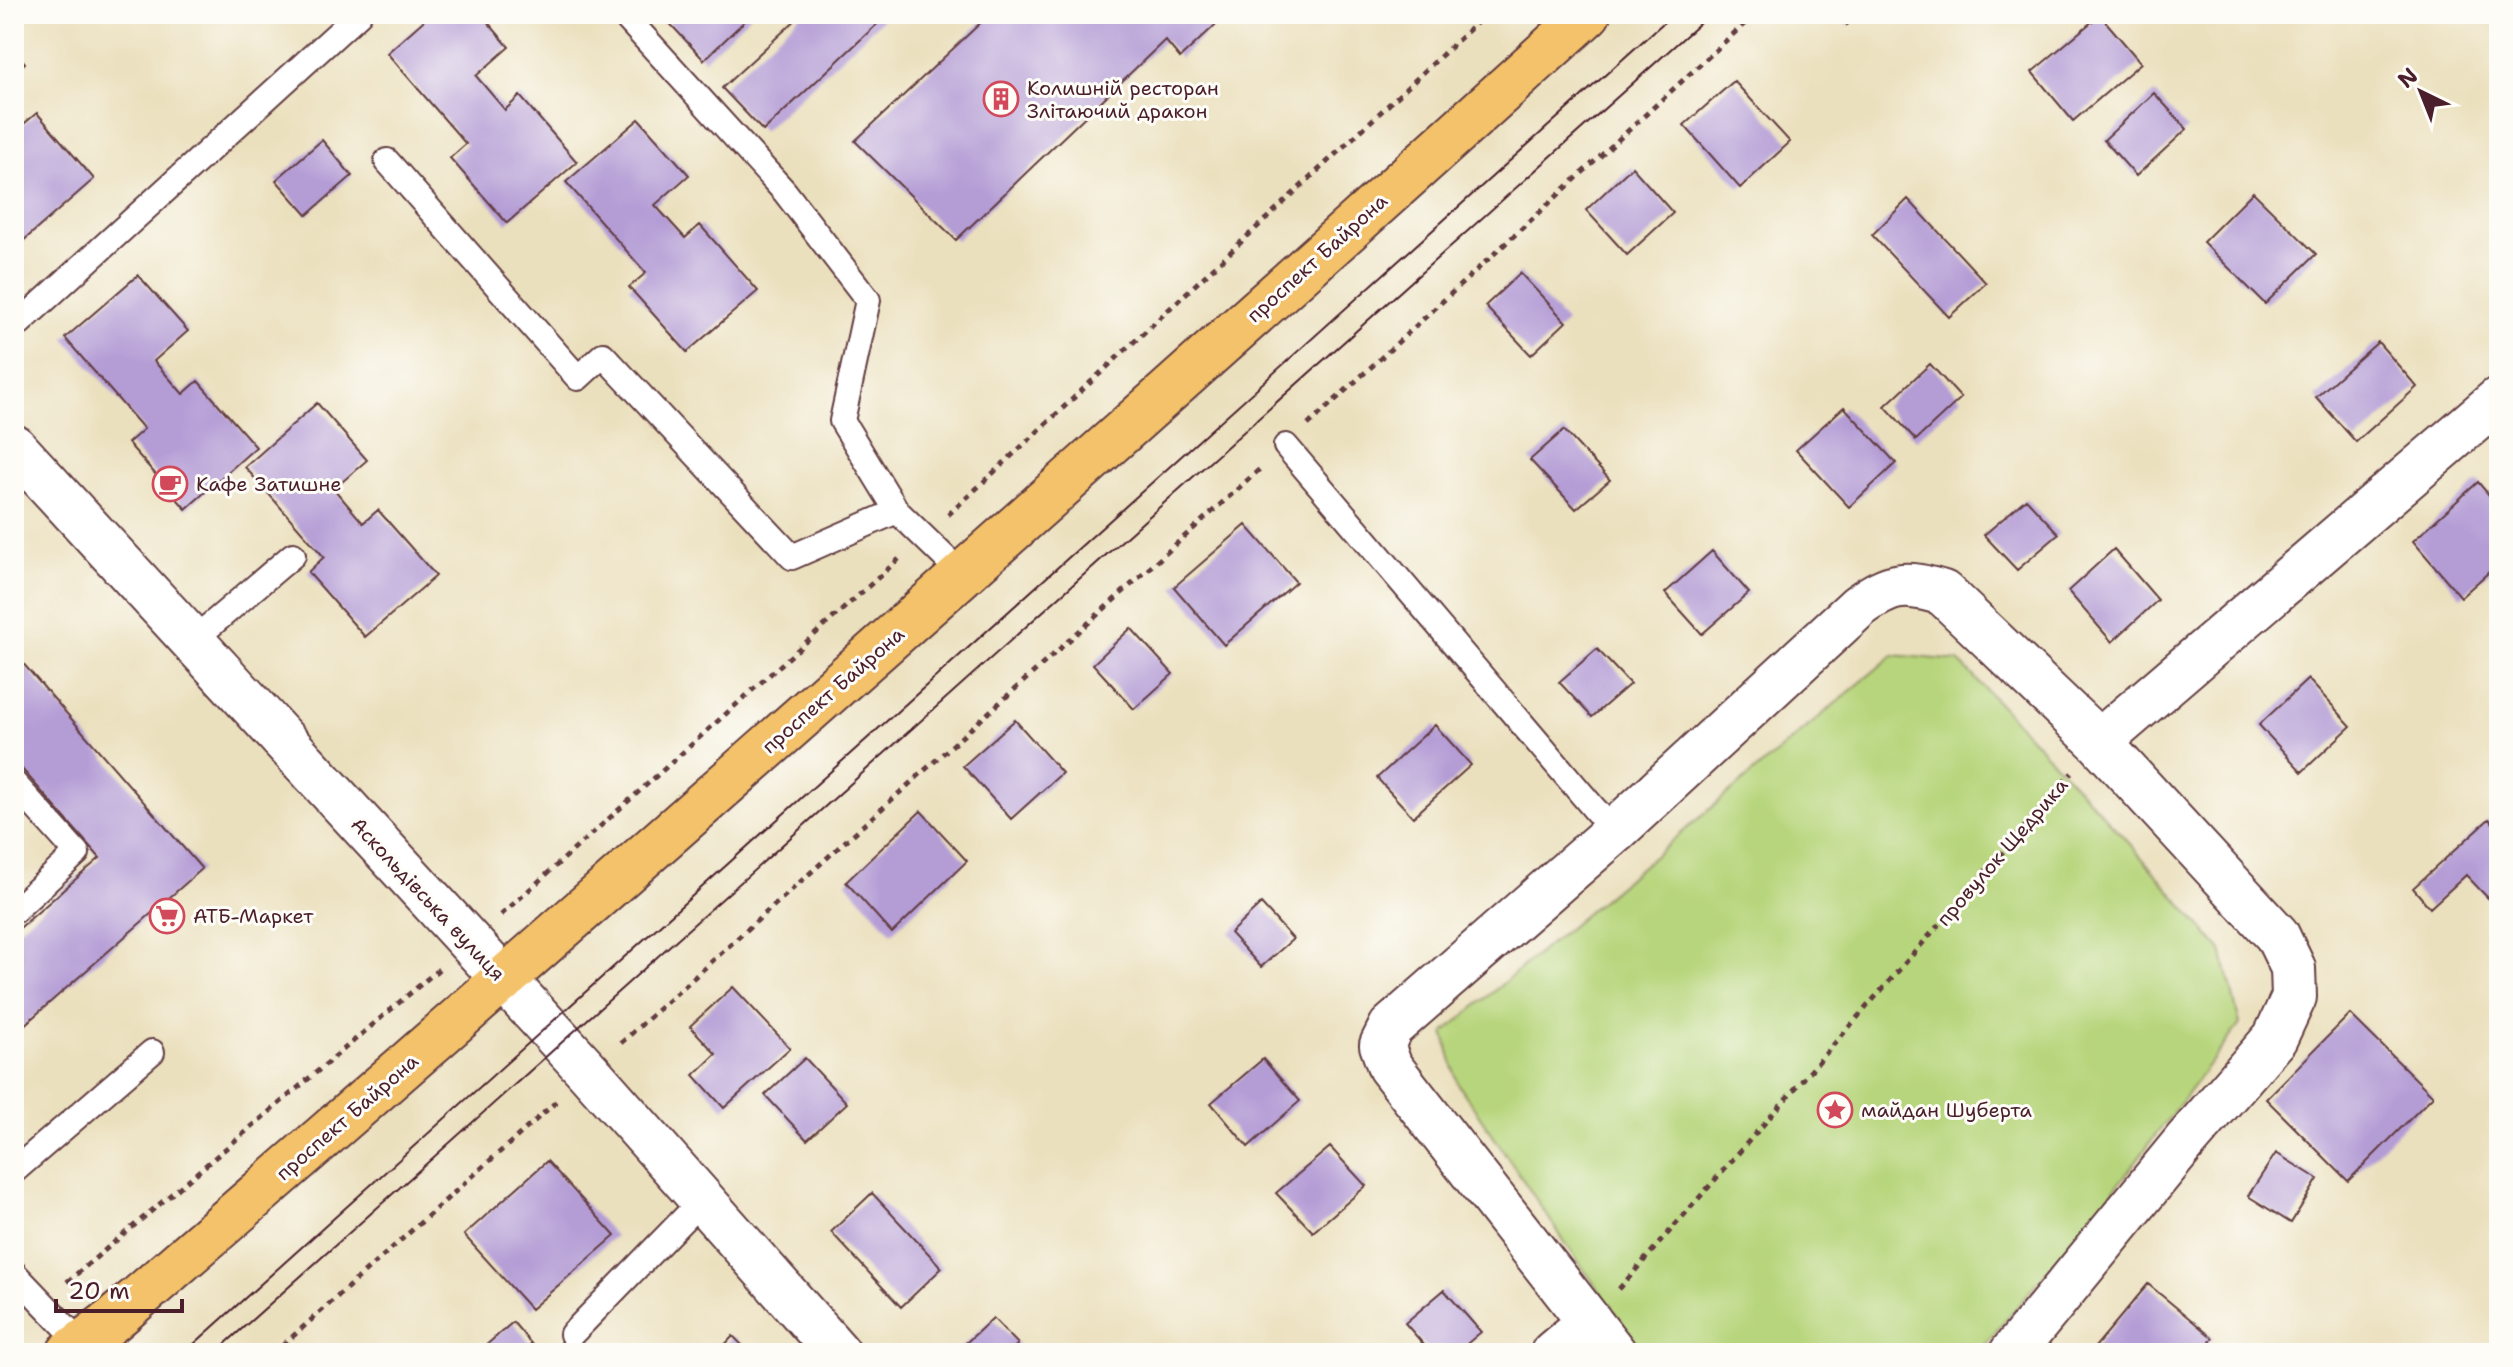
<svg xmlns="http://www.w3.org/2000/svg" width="2513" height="1367" font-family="'Shantell Sans',sans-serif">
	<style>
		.green { fill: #b7d57b; stroke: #807a53; stroke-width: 2 }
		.building { fill: #b49cd5 }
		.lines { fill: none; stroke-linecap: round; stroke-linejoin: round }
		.service-casing { stroke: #623c41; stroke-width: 28 }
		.minor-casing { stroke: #623c41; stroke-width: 48 }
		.primary-casing { stroke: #623c41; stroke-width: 48 }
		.path { stroke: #623c41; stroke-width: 5; stroke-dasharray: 6 6; stroke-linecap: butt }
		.service { stroke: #fff; stroke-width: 24 }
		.minor { stroke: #fff; stroke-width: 44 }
		.primary { stroke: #f3c26a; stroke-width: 44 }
		.tram { stroke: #4a1f2b; stroke-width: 2 }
		.labels { text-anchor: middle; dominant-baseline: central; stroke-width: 6; stroke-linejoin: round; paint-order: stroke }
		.poi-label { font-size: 20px; fill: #4a1f2b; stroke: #fdfcf7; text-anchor: start }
		.street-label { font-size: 20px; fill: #4a1f2b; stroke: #fdfcf7 }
	</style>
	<rect width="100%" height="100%" fill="#fdfcf7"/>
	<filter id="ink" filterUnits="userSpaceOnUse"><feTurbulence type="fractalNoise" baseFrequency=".0125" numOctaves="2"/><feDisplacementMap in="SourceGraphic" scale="16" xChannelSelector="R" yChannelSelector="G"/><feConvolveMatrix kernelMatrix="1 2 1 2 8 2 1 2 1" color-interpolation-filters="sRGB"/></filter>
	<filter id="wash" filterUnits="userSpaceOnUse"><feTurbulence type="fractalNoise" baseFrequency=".006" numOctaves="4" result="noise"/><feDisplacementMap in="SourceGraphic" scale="32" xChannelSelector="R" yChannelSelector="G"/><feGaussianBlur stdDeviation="1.8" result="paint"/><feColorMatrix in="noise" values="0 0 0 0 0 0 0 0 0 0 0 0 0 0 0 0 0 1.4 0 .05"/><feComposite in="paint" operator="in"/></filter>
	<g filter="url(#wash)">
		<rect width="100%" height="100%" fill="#ebe0be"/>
		<path class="green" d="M1893,655L1959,661L2130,844L2222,951L2240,1024L2105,1202L1978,1353H1644L1573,1254L1458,1084L1444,1033Z"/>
		<g id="blocks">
			<path class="building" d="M431,14H481L509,47L476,76L505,110L520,96L577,162L507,223L450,158L466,144L387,53Z
				M661,14H752L704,60Z
				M802,14H888L763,131L722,88Z
				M990,14H1227L1180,58L1165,40L956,240L855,141Z
				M1838,14H1860L1847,25Z
				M2100,15L2141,63L2073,121L2032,72Z
				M14,50L25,63L14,73Z
				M1734,81L1790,142L1740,188L1684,125Z
				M2154,93L2187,129L2136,176L2104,140Z
				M37,113L94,179L23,241L14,230V118L21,126Z
				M639,119L689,175L655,205L685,238L700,225L758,291L687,352L629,287L646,273L566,182Z
				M322,140L352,176L307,215L276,180Z
				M1632,167L1673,213L1627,255L1586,210Z
				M2253,192L2316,254L2265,304L2203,242Z
				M1908,199L1986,283L1949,317L1872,235Z
				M1520,273L1566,322L1531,355L1485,306Z
				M138,275L188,331L154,361L183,394L198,381L256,447L186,509L128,443L144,429L65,338Z
				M2378,342L2417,387L2356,442L2316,397Z
				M1930,364L1961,398L1916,440L1885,406Z
				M317,403L367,460L334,489L363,523L378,510L436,576L365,637L308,572L324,557L245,467Z
				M1844,407L1896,463L1849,507L1796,450Z
				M1564,430L1610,480L1576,509L1530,460Z
				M2478,482L2499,507V563L2461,597L2413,541Z
				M2026,499L2059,534L2017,570L1984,535Z
				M1246,525L1296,582L1224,645L1174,587Z
				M2114,549L2158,600L2112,642L2068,591Z
				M1712,551L1749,593L1702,634L1665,593Z
				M1131,628L1173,674L1134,709L1093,664Z
				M1597,649L1630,684L1592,717L1559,682Z
				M14,653L202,869L14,1034V933L100,858L14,760Z
				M2308,679L2351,726L2302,772L2259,725Z
				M1015,720L1062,773L1011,819L963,766Z
				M1435,725L1471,765L1413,817L1377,778Z
				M921,811L967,861L892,933L846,882Z
				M2489,819L2499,829V888L2488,898L2466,875L2430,908L2413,888Z
				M1261,904L1293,939L1261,967L1230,933Z
				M733,987L790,1048L724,1108L694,1075L716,1054L690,1026Z
				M2350,1014L2433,1096L2348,1181L2266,1099Z
				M805,1058L847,1103L807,1140L765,1095Z
				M1263,1059L1300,1101L1248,1147L1211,1103Z
				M1330,1147L1366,1186L1313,1232L1276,1193Z
				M2276,1153L2318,1179L2291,1223L2248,1196Z
				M547,1161L615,1236L531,1309L464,1235Z
				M872,1193L942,1268L901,1307L831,1232Z
				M2148,1284L2213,1338L2200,1353H2090Z
				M1444,1290L1481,1332L1456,1353H1431L1405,1323Z
				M993,1318L1018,1344L1008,1353H955Z
				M513,1322L539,1353H477Z
				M733,1336L750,1353H717Z"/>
		</g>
	</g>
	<g filter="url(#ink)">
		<use href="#blocks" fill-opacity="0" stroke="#623c41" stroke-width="2"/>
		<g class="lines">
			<g class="service-casing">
				<path id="service" d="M623,14L785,192L868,300L842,421L897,511
					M387,161L578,378L603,355L792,557L897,511L963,575
					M14,328L359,14
					M1286,446L1614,832
					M191,642L293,555
					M14,783L77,853L14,911
					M14,1171L152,1052
					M14,1273L81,1343
					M572,1334L703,1199"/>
			</g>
			<g class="minor-casing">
				<path id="minor" d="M14,447L589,1072L838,1353
					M2099,742L2499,399
					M1553,1353L1590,1322
					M1614,1353L1390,1067L1382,1045L1391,1027L1614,832L1859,606C1891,583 1905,581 1943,593L2099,742L2277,935L2293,968L2294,997L2275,1038L2185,1142L2012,1353"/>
			</g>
			<g class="primary-casing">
				<path id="primary" d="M69,1353L114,1319C610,889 1101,454 1588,14"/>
			</g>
			<path class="path" d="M1308,425L1755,14
				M948,515L1486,14
				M501,915L899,559
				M621,1043L1262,467
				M67,1282L439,969
				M1619,1289L2072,773
				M274,1353L557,1101"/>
			<use href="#service" class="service"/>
			<use href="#minor" class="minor"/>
			<use href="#primary" class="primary"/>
			<path class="tram" d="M184,1353L1673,14
				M215,1353L1710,14"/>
		</g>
	</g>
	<defs>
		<g id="building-ring" transform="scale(1.8)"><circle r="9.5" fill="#fdfcf7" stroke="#d1495b" stroke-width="1.5"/><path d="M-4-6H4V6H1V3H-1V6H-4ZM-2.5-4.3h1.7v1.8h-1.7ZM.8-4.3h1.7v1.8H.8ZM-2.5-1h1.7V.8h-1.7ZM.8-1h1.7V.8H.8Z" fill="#d1495b"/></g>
		<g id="cafe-ring" transform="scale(1.8)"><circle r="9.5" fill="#fdfcf7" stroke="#d1495b" stroke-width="1.5"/><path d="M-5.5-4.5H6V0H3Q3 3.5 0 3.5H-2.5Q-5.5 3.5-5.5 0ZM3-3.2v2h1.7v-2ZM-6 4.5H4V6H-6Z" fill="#d1495b"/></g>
		<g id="supermarket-ring" transform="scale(1.8)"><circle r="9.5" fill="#fdfcf7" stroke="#d1495b" stroke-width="1.5"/><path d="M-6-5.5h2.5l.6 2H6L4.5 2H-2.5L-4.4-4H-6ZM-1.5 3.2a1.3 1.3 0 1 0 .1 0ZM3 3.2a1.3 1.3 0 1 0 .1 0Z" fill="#d1495b"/></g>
		<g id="sight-ring" transform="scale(1.8)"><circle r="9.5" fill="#fdfcf7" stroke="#d1495b" stroke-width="1.5"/><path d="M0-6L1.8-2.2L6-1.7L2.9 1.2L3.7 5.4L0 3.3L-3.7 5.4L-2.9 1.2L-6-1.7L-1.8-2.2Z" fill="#d1495b"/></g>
	</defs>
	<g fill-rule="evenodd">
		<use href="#building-ring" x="1001" y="99"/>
		<use href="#cafe-ring" x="170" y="484"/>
		<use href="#supermarket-ring" x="167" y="916"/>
		<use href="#sight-ring" x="1835" y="1110"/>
	</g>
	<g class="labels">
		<g class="poi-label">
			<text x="1027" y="88">Колишній ресторан<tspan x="1027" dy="23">Злітаючий дракон</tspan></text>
			<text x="196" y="484">Кафе Затишне</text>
			<text x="193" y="916">АТБ-Маркет</text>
			<text x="1861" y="1110">майдан Шуберта</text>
		</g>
		<g class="street-label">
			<text transform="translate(1317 258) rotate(-42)">проспект Байрона</text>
			<text transform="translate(833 690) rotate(-41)">проспект Байрона</text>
			<text transform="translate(2002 852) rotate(-49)">провулок Щедрика</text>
			<text transform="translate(428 899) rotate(47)">Аскольдівська вулиця</text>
			<text transform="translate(347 1117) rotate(-41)">проспект Байрона</text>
		</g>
	</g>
	<rect width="2513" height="1367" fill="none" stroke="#fdfcf7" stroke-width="48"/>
	<g transform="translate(2421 92) rotate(317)" stroke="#fdfcf7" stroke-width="6" paint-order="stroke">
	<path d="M0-6L14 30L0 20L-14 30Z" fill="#4a1f2b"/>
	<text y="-12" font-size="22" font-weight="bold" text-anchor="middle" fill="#4a1f2b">N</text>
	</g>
	<path d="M56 1299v12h126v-12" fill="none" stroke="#4a1f2b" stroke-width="4"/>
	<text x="68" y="1299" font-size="24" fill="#4a1f2b" stroke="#fdfcf7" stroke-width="6" paint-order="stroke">20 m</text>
</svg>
